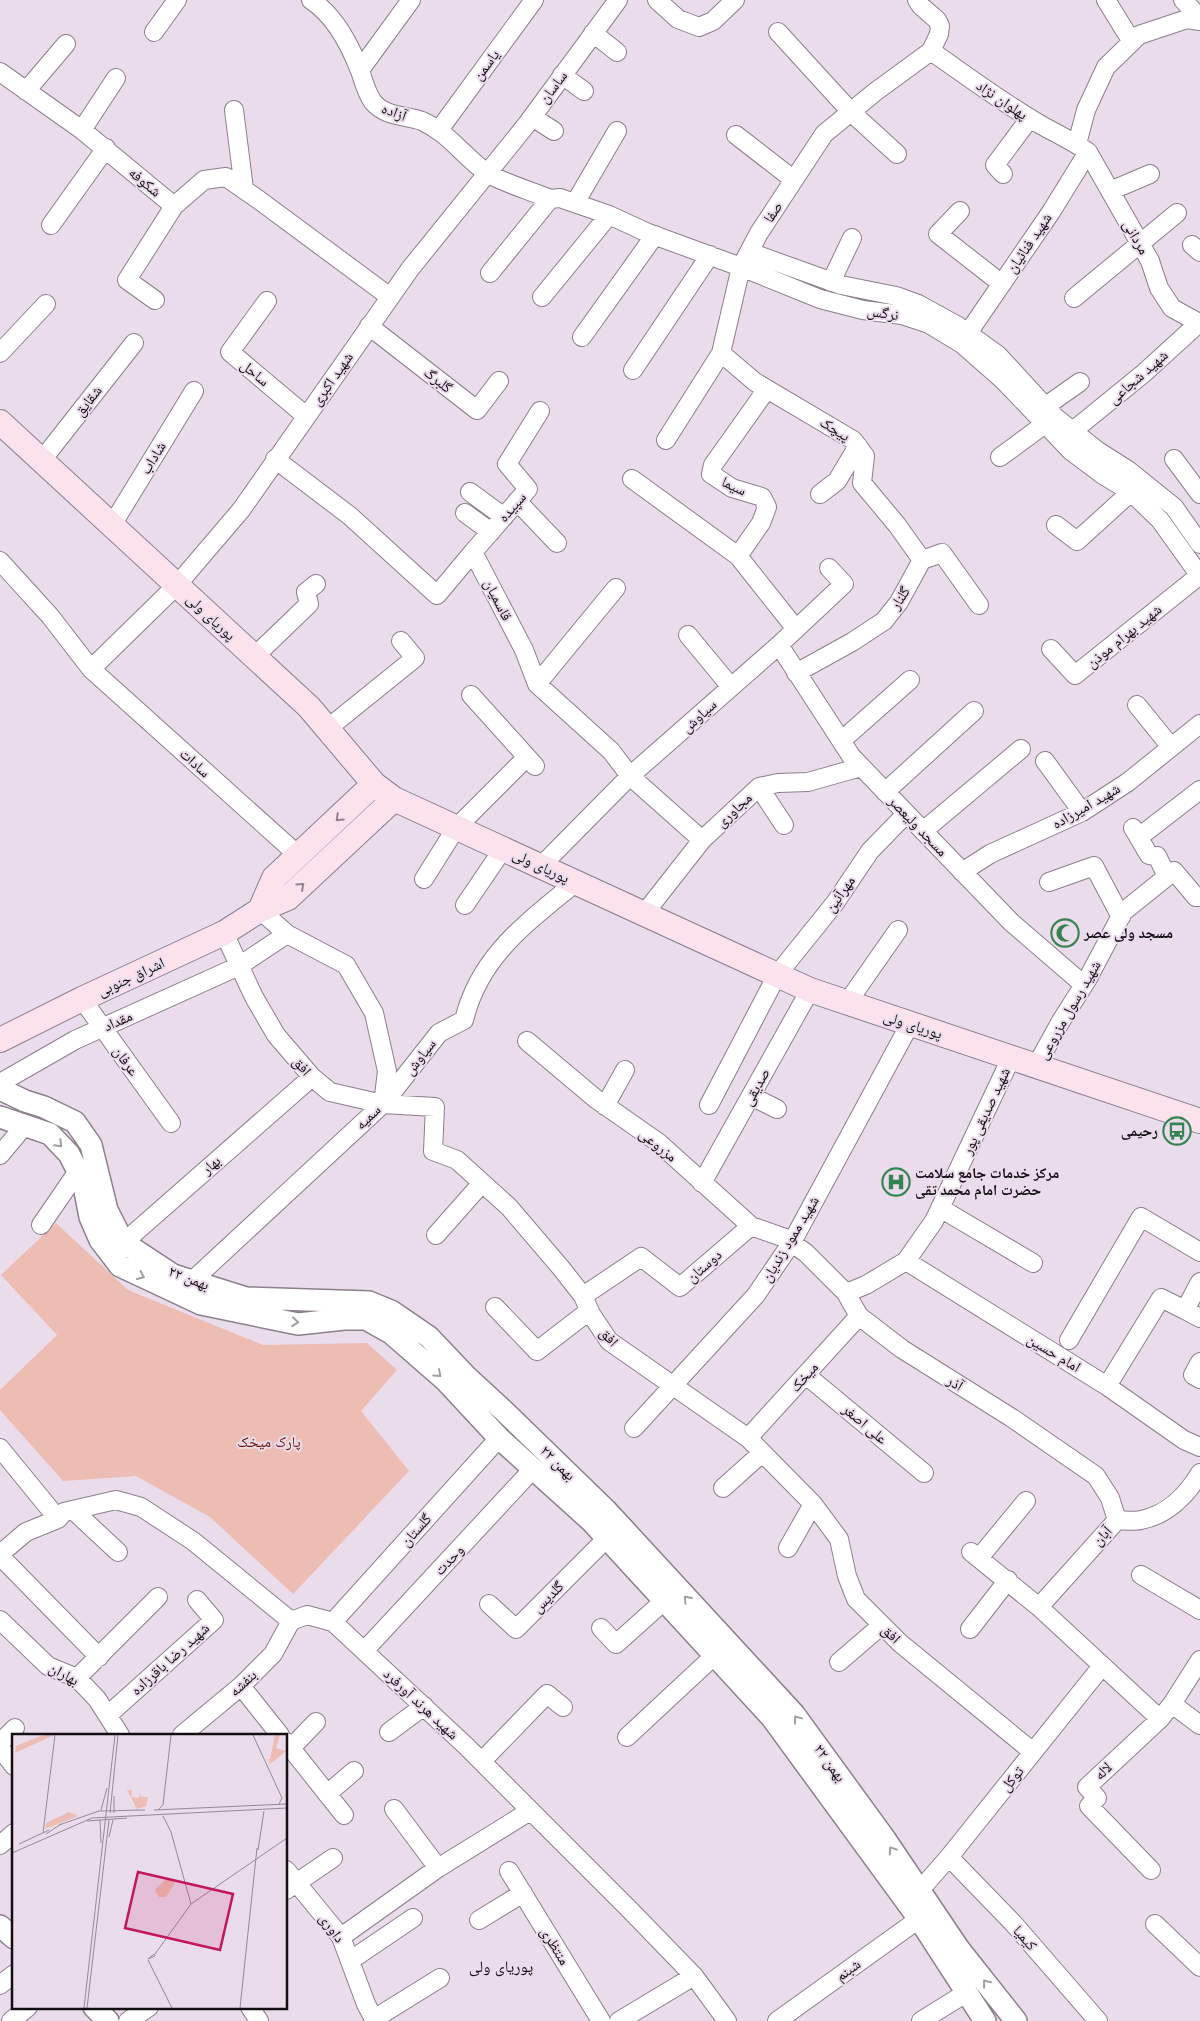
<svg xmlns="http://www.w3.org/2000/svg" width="1200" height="2021" font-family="'DM Sans','Noto Naskh Arabic',sans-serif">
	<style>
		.green { fill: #edbcb2 }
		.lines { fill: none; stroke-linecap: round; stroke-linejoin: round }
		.minor-casing { stroke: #8b7f8c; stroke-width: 20 }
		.tertiary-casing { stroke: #8b7f8c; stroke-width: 24 }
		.secondary-casing { stroke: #8b7f8c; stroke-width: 26 }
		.minor { stroke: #fff; stroke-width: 18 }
		.tertiary { stroke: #fff; stroke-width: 21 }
		.secondary { stroke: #fce2ec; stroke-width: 24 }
		.oneway { stroke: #93838a }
		.oneway2 { stroke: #a09fa0 }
		.labels { text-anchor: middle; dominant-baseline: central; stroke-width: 4; stroke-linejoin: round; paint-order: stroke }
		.street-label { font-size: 15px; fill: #120e12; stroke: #eadceb }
		.poi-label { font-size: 15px; font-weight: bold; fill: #120e12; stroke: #eadceb; text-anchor: start }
		.park-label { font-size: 15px; fill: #6c1608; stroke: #eadceb }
		.neighbourhood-label { font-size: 16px; fill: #120e12; stroke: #eadceb }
		.inset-road { fill: none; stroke: #948a94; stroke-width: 1 }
		.view { fill: #c2185b; fill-opacity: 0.15; stroke: #c2185b; stroke-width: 2.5 }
		.inset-edge { fill: none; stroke: #120e12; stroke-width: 2.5 }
	</style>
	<rect width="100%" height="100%" fill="#eadceb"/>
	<path class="green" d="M56,1223L128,1290L263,1345L367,1343L397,1370L361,1411L409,1471L293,1594L210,1517L136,1476L63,1481L0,1410V1390L57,1335L1,1275Z"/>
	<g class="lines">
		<g class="minor-casing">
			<path id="minor" d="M311,0C334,15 350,45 360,71C364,82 366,92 373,102C385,117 406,115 422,121C449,133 464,157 487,173C501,182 534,192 550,199L560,198L609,215L648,233L741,267L820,299L863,310L902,315L929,324L962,344L1003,380L1071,451L1103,475L1131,492L1160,520L1200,576
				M657,0L678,19L699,27L713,21L735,0
				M1106,0L1132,42
				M1183,0L1200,18
				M154,32L177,0
				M778,32L851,112L897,154
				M593,33L617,52
				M931,51C967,76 1003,103 1041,125C1057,134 1073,141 1088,152L1150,261L1159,288L1172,308L1199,323
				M360,70L411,0
				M0,72L82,130L174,206L204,180L226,177L259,200L390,297
				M562,75L584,91
				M26,91L66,44
				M234,110L244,189
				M532,117L554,131
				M82,130L116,78
				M439,130L534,0
				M736,135L794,180
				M1077,144L1086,110L1106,67L1139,35L1187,19L1200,21
				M1003,174L995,165L1030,118
				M1110,191L1150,174
				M575,203L617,131
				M960,211L938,234L1002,284
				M51,225L106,148
				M1192,245L1200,252
				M749,252L841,285L896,296L918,304L958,326L998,355L1055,417L1098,451L1128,470L1174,507L1200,544
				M490,273L550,199
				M831,282L852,238
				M542,297L609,215
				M1074,298L1177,213
				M155,300L127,280L174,206
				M267,301L230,352L306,416
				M369,326L477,410L499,381
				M968,333L1051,212L1088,152
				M582,337L655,235
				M0,353L46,304
				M721,353L755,382L853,440L865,456L862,483L897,525L922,560
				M633,370L710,255
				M1046,406L1080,382
				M1074,430L1144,373L1200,322
				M666,440L721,353L741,267L759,233L824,134L875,92L931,51L939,34L940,26L937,20L921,6L917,0
				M1000,457L1045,424
				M275,459L350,516L437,595L473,552L524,650L537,684L611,751L630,776L702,840
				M1174,459L1200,494
				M42,460L134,343
				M632,479L738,556L796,629
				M470,492L504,517
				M820,494L837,481L858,446
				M517,501L557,543
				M465,513L491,532
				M112,525L194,391
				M1056,525L1077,541L1131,492
				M473,552L528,489L507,464L540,411
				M738,556L761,523L767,507L762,497L732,488L711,474L713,465L767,389
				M0,561L50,616L91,669L299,856
				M688,635L731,687
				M779,645L851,756L1011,922L1084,985
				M1051,649L1075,675L1200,575
				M254,657L309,604L306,592L316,584
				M91,669L177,585L241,510L410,269L527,124L618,0
				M796,673L852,642L884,621L899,602L922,560L942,553L979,605
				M537,684L616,588
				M471,695L535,766
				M1137,705L1171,747
				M327,729L415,658L401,641
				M841,741L910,680
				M1045,761L1082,812
				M759,787L784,825
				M885,792L974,711
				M1133,828L1149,855L1157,856L1167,876
				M923,831L1021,749
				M1139,837L1200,790
				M541,866L630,776L779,645L844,584L829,568
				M962,872L990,854L1082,812L1128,782L1200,724
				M424,879L456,828L526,758
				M1049,882L1094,866L1121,917
				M465,905L503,849
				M260,910L287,934L346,965L374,1013L387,1071L383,1104
				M644,914L702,840L759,787L778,783L808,782L861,767
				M224,933L254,997L276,1035L312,1077L330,1092L383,1104L435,1107L433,1151L457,1160L509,1207L561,1268L583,1296L591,1314L609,1341L748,1438L813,1504L839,1539L847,1576L856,1599L900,1643L1033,1752
				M82,999L171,1123
				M847,1003L898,930
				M527,1041L596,1099L659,1143L751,1226L785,1238L806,1253L846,1293L859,1316L902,1349L1012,1418L1096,1476L1110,1498L1117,1520
				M1036,1066L1061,1021L1087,980L1123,912L1174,871L1196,897H1200
				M0,1083L75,1040L239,966L287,934
				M751,1096L777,1109
				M709,1105L777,975L835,903L870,851L906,814
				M605,1106L625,1070
				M0,1155L25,1125
				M702,1183L810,990
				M940,1208L1033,1263
				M41,1225L78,1171
				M436,1235L482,1183
				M115,1250L312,1077
				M906,1261L1107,1386L1184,1440L1200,1447
				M192,1281L383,1104L439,1033L464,1020C480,955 527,923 576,882
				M1200,1282L1185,1310L1200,1318
				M846,1293L866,1285L906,1261L934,1221L1011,1058
				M583,1296L641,1257L680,1287L751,1226
				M495,1307L537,1351L589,1311
				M1069,1340L1141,1217L1200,1252
				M1200,1362L1193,1375L1200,1379
				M806,1375L924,1473
				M1107,1386L1161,1298L1185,1310
				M634,1428L756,1295L792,1242L910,1024
				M748,1438L859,1316
				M0,1448L58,1519
				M723,1488L762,1453
				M73,1510L118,1552
				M788,1548L813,1504
				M971,1552L1039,1607L1160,1719
				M0,1554L26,1532L58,1519L64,1512L116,1500L141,1507L193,1541L291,1621L307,1615L333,1622L466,1746L630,1910L694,1976L727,2021
				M0,1556L99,1657
				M979,1558L1026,1501
				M1141,1575L1200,1610
				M489,1604L516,1629L607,1538
				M1039,1607L1117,1520C1124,1520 1133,1522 1141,1520C1167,1515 1187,1495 1200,1473
				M0,1620L48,1666L77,1678L97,1699L120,1735
				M333,1622L499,1438
				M601,1628L616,1644L664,1601
				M970,1629L1008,1580
				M364,1651L533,1469
				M839,1662L882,1625
				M77,1678L158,1597
				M241,1686L280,1735
				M1172,1704L1200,1725
				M108,1715L214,1620L197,1600
				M389,1732L424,1706
				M182,1735L241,1686L273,1654L291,1621
				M627,1737L714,1656
				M286,1742L344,1815
				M0,1743L15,1728
				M0,1748L14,1766
				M291,1748L316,1722
				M482,1761L547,1694L563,1707
				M327,1794L354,1771
				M394,1809L438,1868
				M0,1845L14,1833
				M949,1857L1013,1923L1098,2021
				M286,1870L341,1937L366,2004L375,2021
				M1151,1870L1089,1806L1097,1798L1087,1787L1160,1719L1172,1704L1200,1660
				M509,1871L601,2021
				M286,1890L333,1858
				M920,1890L949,1857L1102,1666
				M479,1920L523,1893
				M1155,1924L1200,1967
				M341,1937L438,1868L530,1811
				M351,1960L413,1918
				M0,1985L14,1974
				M250,2007L259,2021
				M374,2019L440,1978
				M11,2021L28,2007
				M128,2021L149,2007
				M619,2021L694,1976
				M777,2021L919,1919
				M921,2021L966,1993"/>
		</g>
		<g class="tertiary-casing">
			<path id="tertiary" d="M0,1089L25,1101L44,1107L75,1122L91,1145L107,1210L123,1242L173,1275L246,1298L369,1302L391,1311L429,1337L466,1376L503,1410L606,1510L794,1714L885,1839L959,1949L1016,2021
				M0,1117L50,1134L69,1154L83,1181L90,1217L100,1240L120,1266L201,1304L298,1324L344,1319H366L391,1333L446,1381L499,1438L591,1521L772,1718L919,1919L985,2021
				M0,1926L14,1938
				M94,2007L108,2021"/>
		</g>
		<g class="secondary-casing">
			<path id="secondary" d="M0,422L309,707L374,784L394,799L810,990L1200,1121
				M260,910L274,878L374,784
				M0,1040L82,999L224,933L260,910L288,898L394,799"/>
		</g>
		<use href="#minor" class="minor"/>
		<use href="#tertiary" class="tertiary"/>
		<use href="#secondary" class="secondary"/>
	</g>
	<defs><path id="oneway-chevron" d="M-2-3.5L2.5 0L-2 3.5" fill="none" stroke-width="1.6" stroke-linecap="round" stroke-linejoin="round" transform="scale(1.25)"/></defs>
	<g class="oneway">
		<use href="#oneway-chevron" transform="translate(339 818) rotate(136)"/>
		<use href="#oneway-chevron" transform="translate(301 886) rotate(-42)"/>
	</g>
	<g class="oneway2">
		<use href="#oneway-chevron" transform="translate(59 1144) rotate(45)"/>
		<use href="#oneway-chevron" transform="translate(141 1276) rotate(25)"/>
		<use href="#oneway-chevron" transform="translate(295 1322) rotate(6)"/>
		<use href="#oneway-chevron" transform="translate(438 1374) rotate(42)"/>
		<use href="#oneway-chevron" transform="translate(687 1599) rotate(-132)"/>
		<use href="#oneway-chevron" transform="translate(797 1719) rotate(-127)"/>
		<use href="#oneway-chevron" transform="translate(892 1850) rotate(-124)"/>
		<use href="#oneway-chevron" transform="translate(986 1983) rotate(-128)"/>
	</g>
	<defs>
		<g id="mosque-ring" transform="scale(1.4375)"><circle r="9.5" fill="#eadceb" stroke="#368251" stroke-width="1.5"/><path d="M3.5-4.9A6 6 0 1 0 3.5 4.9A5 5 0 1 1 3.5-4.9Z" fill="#368251"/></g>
		<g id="bus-ring" transform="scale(1.4375)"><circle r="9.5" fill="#eadceb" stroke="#368251" stroke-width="1.5"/><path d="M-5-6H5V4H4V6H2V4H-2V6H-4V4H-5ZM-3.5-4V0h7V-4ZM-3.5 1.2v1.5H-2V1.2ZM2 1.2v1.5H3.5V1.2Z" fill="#368251"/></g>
		<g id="hospital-ring" transform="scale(1.4375)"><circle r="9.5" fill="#eadceb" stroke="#368251" stroke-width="1.5"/><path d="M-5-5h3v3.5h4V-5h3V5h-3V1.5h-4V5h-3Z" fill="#368251"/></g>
	</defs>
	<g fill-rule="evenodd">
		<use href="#mosque-ring" x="1065" y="933"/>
		<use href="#bus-ring" x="1177" y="1131"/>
		<use href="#hospital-ring" x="896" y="1182"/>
	</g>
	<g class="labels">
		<g class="street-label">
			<text transform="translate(486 65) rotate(-54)">یاسمن</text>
			<text transform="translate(553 87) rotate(-53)">ساسان</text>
			<text transform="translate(1002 100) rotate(34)">پهلوان نژاد</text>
			<text transform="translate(394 112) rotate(21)">آزاده</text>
			<text transform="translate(145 182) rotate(40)">شکوفه</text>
			<text transform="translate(773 212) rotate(-57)">صفا</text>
			<text transform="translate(1136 237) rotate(60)">مردانی</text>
			<text transform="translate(1029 243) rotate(-56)">شهید فنائیان</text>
			<text transform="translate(883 313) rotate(9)">نرگس</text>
			<text transform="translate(255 373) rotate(40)">ساحل</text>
			<text transform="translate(1138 377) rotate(-41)">شهید شجاعی</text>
			<text transform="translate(332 379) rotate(-55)">شهید اکبری</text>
			<text transform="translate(438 380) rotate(38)">گلبرگ</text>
			<text transform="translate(88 401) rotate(-52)">شقایق</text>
			<text transform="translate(835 429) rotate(32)">پیچک</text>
			<text transform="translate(153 458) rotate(-59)">شاداب</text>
			<text transform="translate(734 486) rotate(25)">سیما</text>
			<text transform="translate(512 507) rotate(-49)">سپیده</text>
			<text transform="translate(900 598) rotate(-57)">گلنار</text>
			<text transform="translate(498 600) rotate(63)">قاسمیان</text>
			<text transform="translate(211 617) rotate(43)">پوریای ولی</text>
			<text transform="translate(1124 636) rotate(-39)">شهید بهرام موذن</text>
			<text transform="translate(699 716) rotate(-42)">سیاوش</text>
			<text transform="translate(195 763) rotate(42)">سادات</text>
			<text transform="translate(1086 806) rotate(-30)">شهید امیرزاده</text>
			<text transform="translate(734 810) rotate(-43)">مجاوری</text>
			<text transform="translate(918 826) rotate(46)">مسجد ولیعصر</text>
			<text transform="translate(541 866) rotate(25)">پوریای ولی</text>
			<text transform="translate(840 894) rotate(-55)">مهرآئین</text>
			<text transform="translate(131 977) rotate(-25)">اشراق جنوبی</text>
			<text transform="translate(1069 1010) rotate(-60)">شهید رسول مزروعی</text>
			<text transform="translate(118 1021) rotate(-24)">مقداد</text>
			<text transform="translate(913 1025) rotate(18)">پوریای ولی</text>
			<text transform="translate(420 1057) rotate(-52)">سیاوش</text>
			<text transform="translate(126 1061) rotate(54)">عرفان</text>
			<text transform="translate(302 1066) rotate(49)">افق</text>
			<text transform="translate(756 1087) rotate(-61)">صدیقی</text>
			<text transform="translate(986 1111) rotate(-65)">شهید صدیقی پور</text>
			<text transform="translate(368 1117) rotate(-44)">سمیه</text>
			<text transform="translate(658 1145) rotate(39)">مزروعی</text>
			<text transform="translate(211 1165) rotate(-41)">بهار</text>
			<text transform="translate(790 1239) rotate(-59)">شهید ممود زندیان</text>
			<text transform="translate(704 1266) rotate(-41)">دوستان</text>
			<text transform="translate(189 1278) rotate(21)">۲۲ بهمن</text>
			<text transform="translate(609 1337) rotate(47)">افق</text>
			<text transform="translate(1054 1353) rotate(31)">امام حسین</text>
			<text transform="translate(804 1377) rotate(-48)">میخک</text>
			<text transform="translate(955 1383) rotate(32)">آذر</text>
			<text transform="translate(865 1424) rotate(40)">علی اصغر</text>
			<text transform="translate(558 1463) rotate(45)">۲۲ بهمن</text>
			<text transform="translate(416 1530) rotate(-48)">گلستان</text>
			<text transform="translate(1102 1536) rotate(-47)">آبان</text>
			<text transform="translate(449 1560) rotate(-47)">وحدت</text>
			<text transform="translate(548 1597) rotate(-45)">گلدیس</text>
			<text transform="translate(891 1634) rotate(44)">افق</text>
			<text transform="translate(170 1659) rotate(-42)">شهید رضا باقرزاده</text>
			<text transform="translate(64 1674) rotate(29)">بهاران</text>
			<text transform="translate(243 1683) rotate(-43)">بنفشه</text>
			<text transform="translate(421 1704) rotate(43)">شهید هرند آورفرد</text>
			<text transform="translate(830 1763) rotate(54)">۲۲ بهمن</text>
			<text transform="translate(1103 1771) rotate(-43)">لاله</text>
			<text transform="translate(1012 1779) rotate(-51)">توکل</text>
			<text transform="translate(332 1928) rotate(54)">داوری</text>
			<text transform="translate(1025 1938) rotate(49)">کیمیا</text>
			<text transform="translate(555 1946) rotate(58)">منتظری</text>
			<text transform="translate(848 1970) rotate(-36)">شبنم</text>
		</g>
		<g class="poi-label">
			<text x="1084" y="933">مسجد ولی عصر</text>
			<text x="1158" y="1131" text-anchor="end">رحیمی</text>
			<text x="915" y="1173">مرکز خدمات جامع سلامت<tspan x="915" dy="17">حضرت امام محمد تقی</tspan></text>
		</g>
		<g class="park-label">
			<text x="269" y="1442">پارک میخک</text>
		</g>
		<g class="neighbourhood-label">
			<text x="501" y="1966">پوریای ولی</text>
		</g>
	</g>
	<g transform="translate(12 1734)">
		<rect width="275" height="275" fill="#eadceb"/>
		<path d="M31,1H42L3,19L4,12ZM263,1H268L264,14L274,17L257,31L258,27L254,26L258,25ZM115,56H120L119,63L127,64L128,59L129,63H136L134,72L125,75ZM57,78L66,82L33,95L34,89ZM155,144L163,149L154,163H147L143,156Z" fill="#edbcb2"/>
		<path class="inset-road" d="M241,1L270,64L267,70M89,76L95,54M142,76L275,70M146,76L151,71L159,1M98,79L106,1M102,79V62M151,82L159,98L179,170M88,86L89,109M75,87L115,84M47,91L87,77L133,76M31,99L43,1M34,100L49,90M97,103L101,86M7,110L37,96M246,116L252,77M0,119L80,84L275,74M142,220L143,222L136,225L137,224ZM143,220L179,170L275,104M136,226L160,274M72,274L103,1M75,274L97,86M228,274L245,114"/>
		<path class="view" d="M126,138L221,160L208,216L113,194Z"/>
		<rect width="275" height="275" class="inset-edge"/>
	</g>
</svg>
